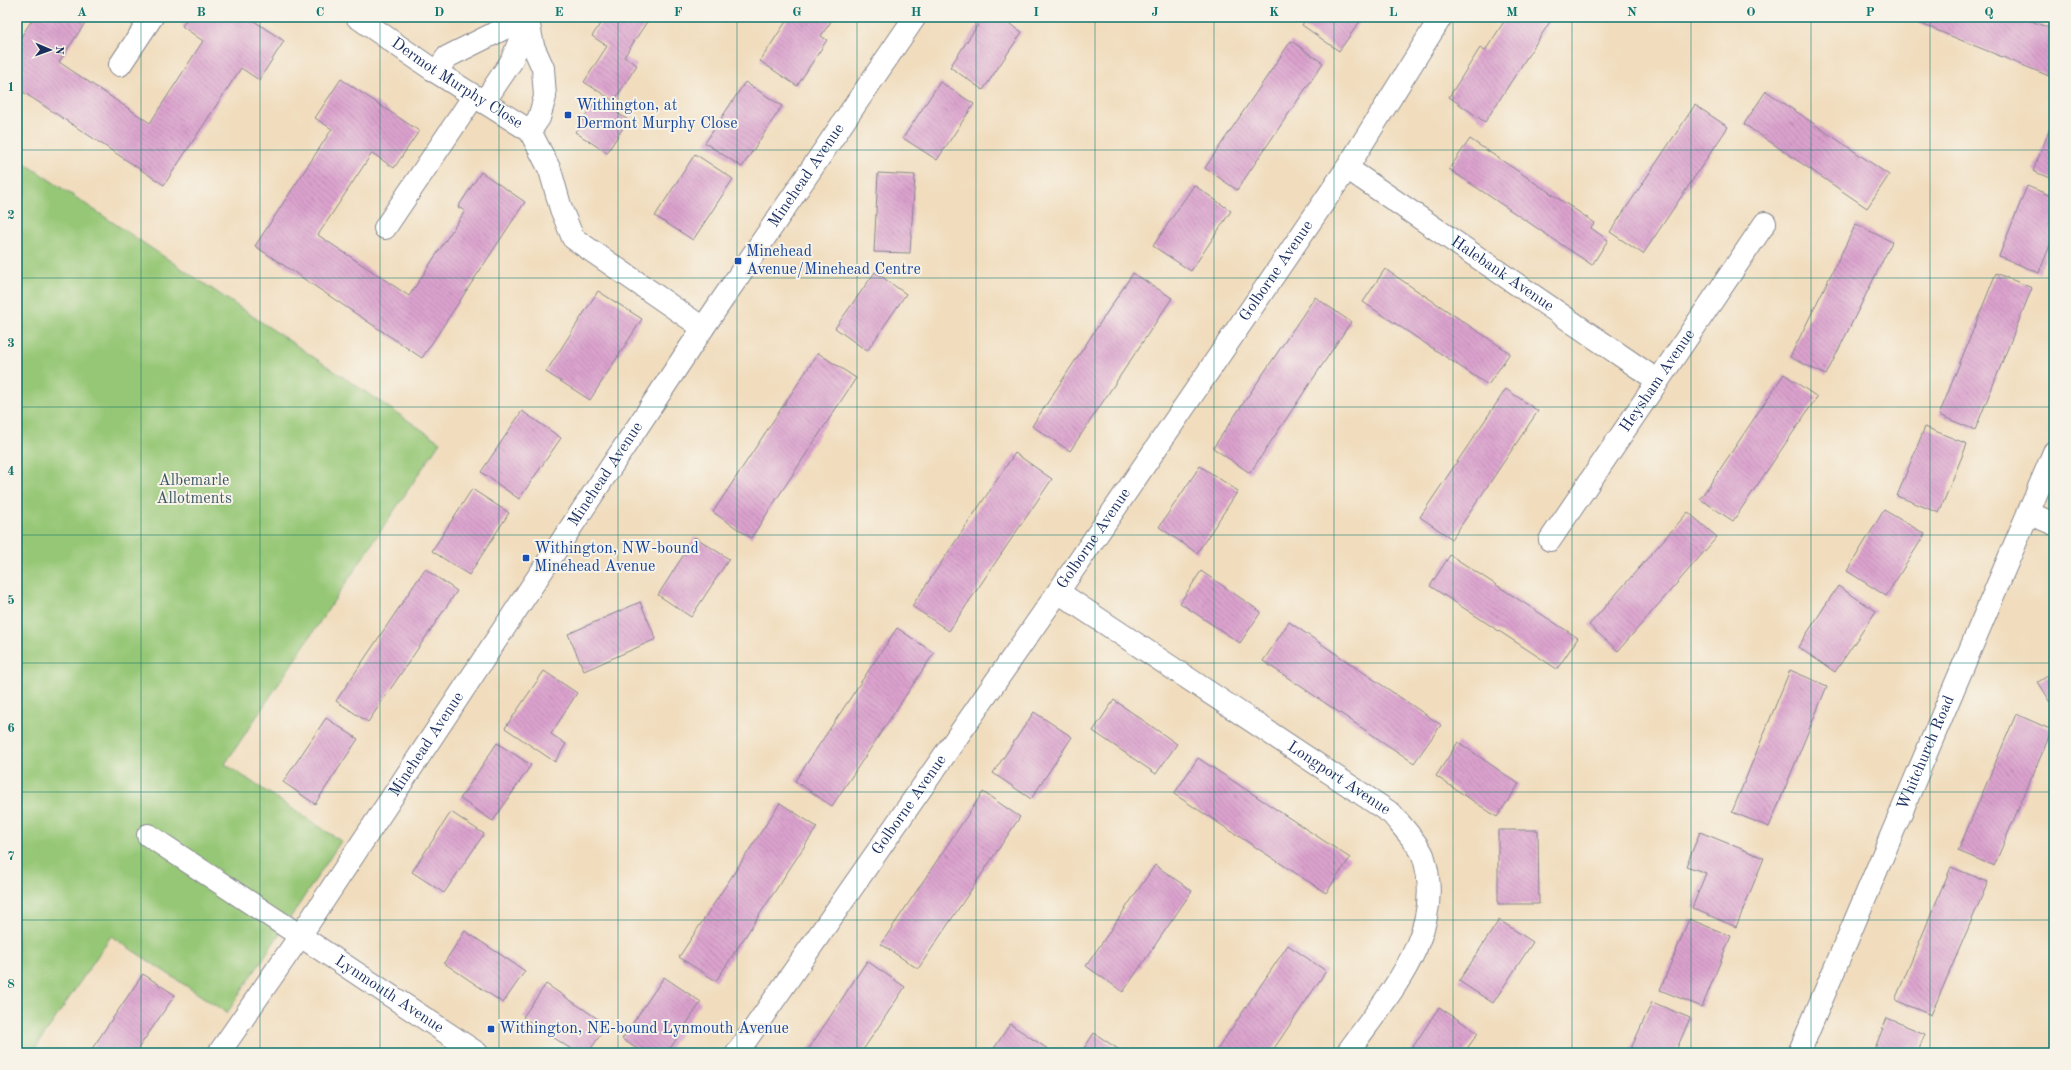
<svg xmlns="http://www.w3.org/2000/svg" width="2071" height="1070" font-family="'Old Standard TT',serif">
	<style>
		.garden { fill: #96c776; stroke: #587b6a }
		.building { fill: url(#building-back-hatch) }
		.lines { fill: none; stroke-linecap: round; stroke-linejoin: round }
		.minor-casing { stroke: #86868e; stroke-width: 24 }
		.minor { stroke: #fff; stroke-width: 22 }
		.grid { fill: none; stroke: #0f766e; stroke-width: 1; stroke-opacity: 0.55 }
		.transit-dot { fill: #1a4fb4; stroke: #f7f3e8; stroke-width: 1.5 }
		.labels { text-anchor: middle; dominant-baseline: central; stroke-width: 4; stroke-linejoin: round; paint-order: stroke }
		.street-label { font-size: 16px; fill: #1b2f5e; stroke: #f7f3e8 }
		.transit-label { font-size: 16px; fill: #164399; stroke: #f7f3e8; text-anchor: start }
		.park-label { font-size: 16px; fill: #3a5564; stroke: #f7f3e8 }
		.neatline { fill: none; stroke: #0f766e; stroke-width: 1.5 }
		.grid-label { font-size: 13px; text-anchor: middle; font-weight: bold; fill: #0f766e }
	</style>
	<defs>
		<pattern id="building-back-hatch" width="6" height="6" patternUnits="userSpaceOnUse"><rect width="6" height="6" fill="#dba2ce"/><path d="M-1 5l2 2M0 0l6 6M5-1l2 2" fill="none" stroke="#b184aa"/></pattern>
	</defs>
	<rect width="100%" height="100%" fill="#f7f3e8"/>
	<filter id="ink" filterUnits="userSpaceOnUse"><feTurbulence type="fractalNoise" baseFrequency=".025" numOctaves="2"/><feDisplacementMap in="SourceGraphic" scale="8" xChannelSelector="R" yChannelSelector="G"/><feConvolveMatrix kernelMatrix="1 2 1 2 8 2 1 2 1" color-interpolation-filters="sRGB"/></filter>
	<filter id="wash" filterUnits="userSpaceOnUse"><feTurbulence type="fractalNoise" baseFrequency=".012" numOctaves="4" result="noise"/><feDisplacementMap in="SourceGraphic" scale="16" xChannelSelector="R" yChannelSelector="G"/><feGaussianBlur stdDeviation="0.9" result="paint"/><feColorMatrix in="noise" values="0 0 0 0 0 0 0 0 0 0 0 0 0 0 0 0 0 1.4 0 .05"/><feComposite in="paint" operator="in"/></filter>
	<g filter="url(#wash)">
		<rect width="100%" height="100%" fill="#f1ddbe"/>
		<path class="garden" d="M17,158L440,442L225,764L341,841L227,1013L111,936L32,1053H17Z"/>
		<g id="blocks">
			<path class="building" d="M34,17H89L59,62L150,123L203,41L182,26L188,17H248L284,41L259,80L241,68L164,185L17,88V43Z
				M605,17H650L624,57L637,65L614,101L584,82L607,46L592,36Z
				M789,17H834L821,36L827,40L797,86L760,61Z
				M983,17H999L1022,32L983,90L950,67Z
				M1307,17H1363L1339,51L1302,25Z
				M1507,17H1553L1485,122L1449,97L1480,48L1485,51Z
				M1904,17H2006L2016,21L2018,17H2021L2054,30V78Z
				M1291,41L1323,63L1237,190L1205,168Z
				M341,79L419,131L394,168L372,153L318,235L409,296L465,211L458,207L481,172L525,202L422,358L255,246L332,129L315,118Z
				M745,82L782,106L742,167L705,143Z
				M940,82L974,104L937,160L903,138Z
				M1766,91L1889,175L1867,208L1744,124Z
				M596,99L628,120L607,153L575,132Z
				M1695,105L1728,127L1643,254L1610,232Z
				M2054,119V180L2033,171Z
				M1470,139L1595,223L1591,228L1608,240L1592,265L1449,169Z
				M695,154L733,179L693,240L655,216Z
				M878,173L915,175L910,253L874,252Z
				M1194,185L1231,211L1191,271L1153,246Z
				M2027,186L2054,197V235L2039,273L1999,256Z
				M1856,224L1892,242L1826,375L1790,357Z
				M1385,269L1510,353L1488,385L1363,302Z
				M875,272L906,294L867,351L835,328Z
				M1133,273L1172,298L1070,451L1032,426Z
				M1996,273L2032,288L1975,430L1939,415Z
				M598,291L642,319L590,400L546,372Z
				M1315,297L1351,322L1250,473L1213,448Z
				M818,353L856,378L751,538L713,512Z
				M1784,374L1817,397L1733,521L1700,499Z
				M1506,389L1538,411L1452,539L1420,517Z
				M522,411L561,438L519,499L481,472Z
				M1925,427L1967,444L1939,513L1897,496Z
				M1015,453L1052,479L949,631L912,606Z
				M1200,466L1238,491L1197,553L1159,527Z
				M472,489L509,513L469,575L432,551Z
				M1884,510L1925,534L1886,596L1847,571Z
				M1688,512L1717,537L1618,651L1589,625Z
				M695,537L729,559L691,617L658,595Z
				M1450,555L1578,638L1557,669L1430,586Z
				M425,569L457,591L368,722L336,701Z
				M1201,571L1261,612L1240,643L1180,603Z
				M1838,586L1876,611L1835,672L1798,647Z
				M640,602L656,639L584,671L568,634Z
				M1289,622L1441,725L1414,763L1263,661Z
				M897,628L934,653L832,806L795,781Z
				M1790,670L1827,686L1769,827L1732,812Z
				M544,671L577,693L551,734L566,744L555,762L505,728Z
				M2054,672V707L2038,682Z
				M1114,700L1177,744L1156,774L1093,731Z
				M1034,712L1072,737L1031,799L993,773Z
				M2016,714L2052,730L1994,866L1958,851Z
				M326,718L358,739L315,804L283,782Z
				M1458,742L1519,784L1497,817L1436,776Z
				M497,743L531,765L493,821L460,799Z
				M1198,758L1350,858L1326,893L1174,794Z
				M983,792L1020,817L918,969L881,944Z
				M780,803L817,827L716,981L679,957Z
				M451,812L484,834L444,893L412,872Z
				M1498,830H1538L1539,904H1498Z
				M1700,832L1764,858L1736,927L1692,908L1706,873L1686,866Z
				M1155,865L1192,891L1123,992L1086,966Z
				M1951,867L1988,882L1931,1015L1895,1000Z
				M1689,919L1731,936L1702,1007L1660,990Z
				M1499,920L1533,942L1493,1003L1459,981Z
				M465,931L525,971L503,1003L444,963Z
				M1288,945L1326,971L1275,1047L1271,1053H1215Z
				M867,961L905,987L861,1053H806Z
				M143,974L175,995L135,1053H89Z
				M664,977L701,1002L667,1053H643L622,1039Z
				M546,984L607,1025L588,1053H577L523,1017Z
				M1652,1002L1690,1018L1675,1053H1629Z
				M1439,1007L1478,1033L1464,1053H1409Z
				M1887,1018L1925,1034L1917,1053H1873Z
				M1010,1024L1051,1051L1049,1053H991Z
				M1094,1033L1124,1053H1081Z"/>
		</g>
	</g>
	<g filter="url(#ink)">
		<use href="#blocks" fill-opacity="0" stroke="#86868e" stroke-width="1"/>
		<g class="lines">
			<g class="minor-casing">
				<g id="minor">
					<path id="s1" d="M357,17L436,72L530,131L550,170L561,209L573,238L703,328"/>
					<path d="M528,20L533,46L543,68L545,97L539,118L530,131"/>
					<path d="M120,65L152,17"/>
					<path d="M436,72L447,57L507,27L528,20"/>
					<path d="M484,102L511,62L528,20"/>
					<path id="s2" d="M1347,168L1658,381"/>
					<path d="M385,228L474,96"/>
					<path d="M2029,513L2054,524"/>
					<path id="s3" d="M1550,540L1765,223"/>
					<path id="s4" d="M1058,592L1392,814C1399,823 1420,846 1423,855C1448,931 1388,995 1347,1053"/>
					<path id="s5" d="M148,835L477,1053"/>
					<path id="s6" d="M219,1053L300,936L703,328L915,17"/>
					<path id="s7" d="M737,1053L1058,592L1347,168L1441,17"/>
					<path id="s8" d="M1799,1053L2054,452"/>
				</g>
			</g>
			<use href="#minor" class="minor"/>
		</g>
	</g>
	<path class="grid" d="M141,17V1053M260,17V1053M380,17V1053M499,17V1053M618,17V1053M737,17V1053M857,17V1053M976,17V1053M1095,17V1053M1214,17V1053M1334,17V1053M1453,17V1053M1572,17V1053M1691,17V1053M1811,17V1053M1930,17V1053M17,150H2054M17,278H2054M17,407H2054M17,535H2054M17,663H2054M17,792H2054M17,920H2054"/>
	<g class="transit-dot">
		<rect x="564" y="111" width="8" height="8" rx="2"/>
		<rect x="734" y="257" width="8" height="8" rx="2"/>
		<rect x="522" y="554" width="8" height="8" rx="2"/>
		<rect x="487" y="1025" width="8" height="8" rx="2"/>
	</g>
	<g class="labels">
		<g class="street-label">
			<text stroke="none"><textPath href="#s1" startOffset="120">Dermot Murphy Close</textPath></text>
			<text stroke="none"><textPath href="#s6" startOffset="1056">Minehead Avenue</textPath></text>
			<text stroke="none"><textPath href="#s7" startOffset="950">Golborne Avenue</textPath></text>
			<text stroke="none"><textPath href="#s2" startOffset="188">Halebank Avenue</textPath></text>
			<text stroke="none"><textPath href="#s3" startOffset="192">Heysham Avenue</textPath></text>
			<text stroke="none"><textPath href="#s6" startOffset="696">Minehead Avenue</textPath></text>
			<text stroke="none"><textPath href="#s7" startOffset="626">Golborne Avenue</textPath></text>
			<text stroke="none"><textPath href="#s6" startOffset="372">Minehead Avenue</textPath></text>
			<text stroke="none"><textPath href="#s8" startOffset="326">Whitchurch Road</textPath></text>
			<text stroke="none"><textPath href="#s4" startOffset="337">Longport Avenue</textPath></text>
			<text stroke="none"><textPath href="#s7" startOffset="302">Golborne Avenue</textPath></text>
			<text stroke="none"><textPath href="#s5" startOffset="289">Lynmouth Avenue</textPath></text>
		</g>
		<g class="transit-label">
			<text x="576" y="106">Withington, at<tspan x="576" dy="18">Dermont Murphy Close</tspan></text>
			<text x="746" y="252">Minehead<tspan x="746" dy="18">Avenue/Minehead Centre</tspan></text>
			<text x="534" y="549">Withington, NW-bound<tspan x="534" dy="18">Minehead Avenue</tspan></text>
			<text x="499" y="1029">Withington, NE-bound Lynmouth Avenue</text>
		</g>
		<g class="park-label">
			<text x="194" y="481">Albemarle<tspan x="194" dy="18">Allotments</tspan></text>
		</g>
	</g>
	<rect width="2071" height="1070" fill="none" stroke="#f7f3e8" stroke-width="44"/>
	<g transform="translate(50 50) rotate(92)" stroke="#f7f3e8" stroke-width="3" paint-order="stroke">
	<path d="M0-3L7 15L0 10L-7 15Z" fill="#1b2f5e"/>
	<text y="-6" font-size="11" font-weight="bold" text-anchor="middle" fill="#1b2f5e">N</text>
	</g>
	<rect x="22" y="22" width="2027" height="1026" class="neatline"/>
	<g class="grid-label">
		<text x="82" y="16">A</text>
		<text x="201" y="16">B</text>
		<text x="320" y="16">C</text>
		<text x="439" y="16">D</text>
		<text x="559" y="16">E</text>
		<text x="678" y="16">F</text>
		<text x="797" y="16">G</text>
		<text x="916" y="16">H</text>
		<text x="1036" y="16">I</text>
		<text x="1155" y="16">J</text>
		<text x="1274" y="16">K</text>
		<text x="1393" y="16">L</text>
		<text x="1512" y="16">M</text>
		<text x="1632" y="16">N</text>
		<text x="1751" y="16">O</text>
		<text x="1870" y="16">P</text>
		<text x="1989" y="16">Q</text>
		<text x="11" y="91">1</text>
		<text x="11" y="219">2</text>
		<text x="11" y="347">3</text>
		<text x="11" y="475">4</text>
		<text x="11" y="604">5</text>
		<text x="11" y="732">6</text>
		<text x="11" y="860">7</text>
		<text x="11" y="988">8</text>
	</g>
</svg>
